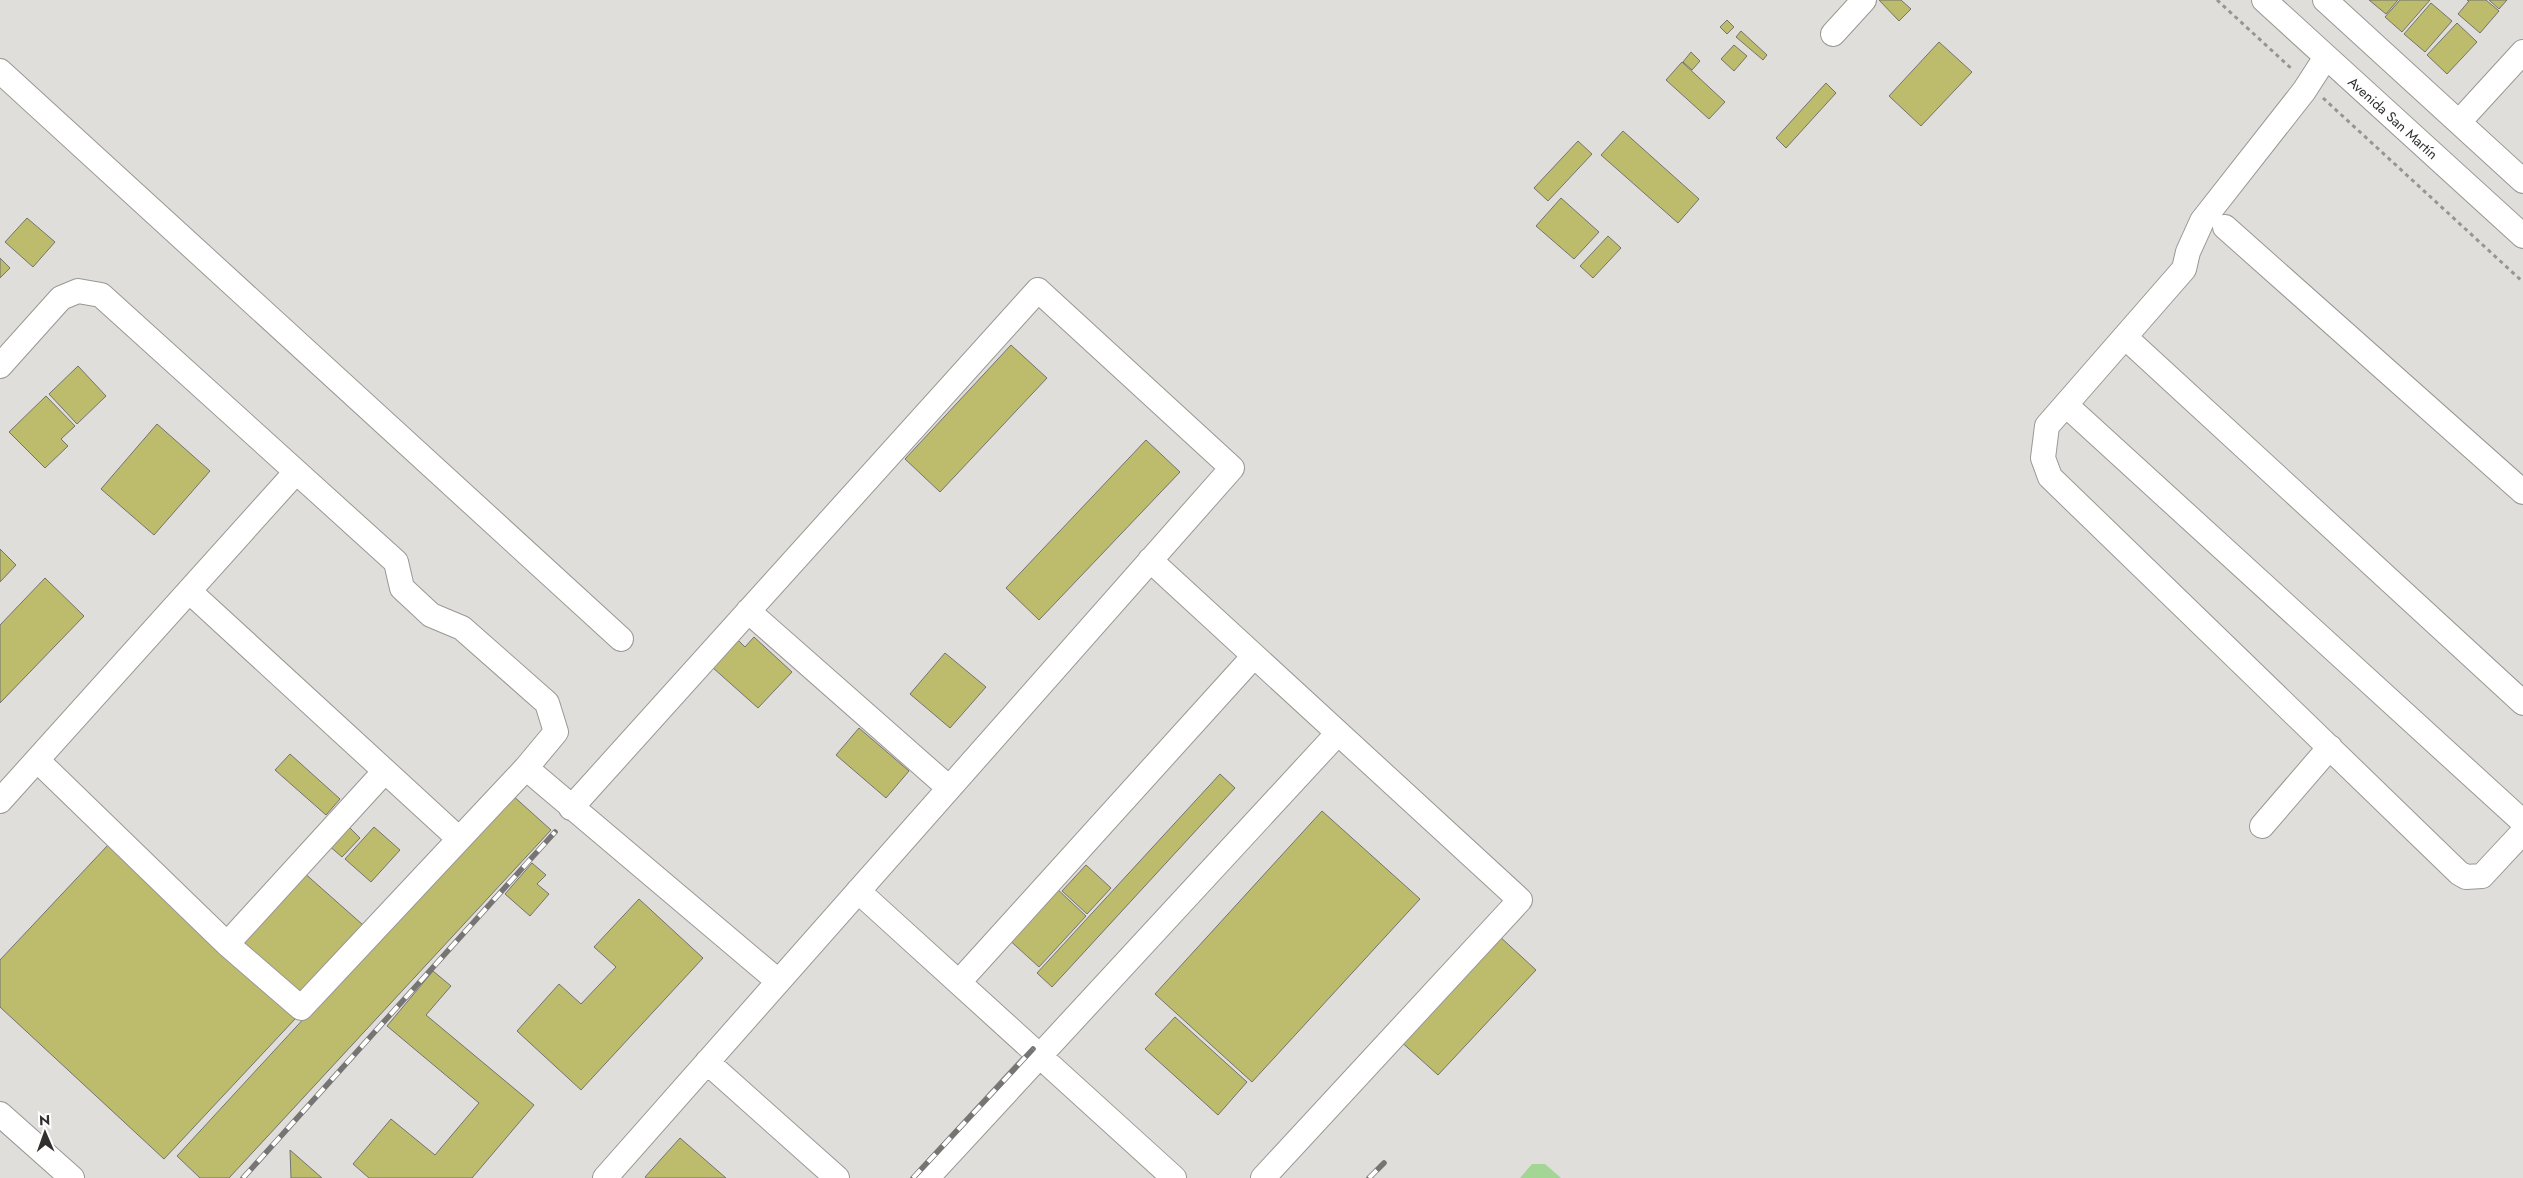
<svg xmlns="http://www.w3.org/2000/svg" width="2523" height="1178" font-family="Jost,sans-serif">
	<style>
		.water { fill: #a3d595 }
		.building { fill: #bdbc6d; stroke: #73736f }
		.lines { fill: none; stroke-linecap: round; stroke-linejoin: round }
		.minor-casing { stroke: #9a9794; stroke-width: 26 }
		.path { stroke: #969592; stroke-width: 3; stroke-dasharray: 4 4; stroke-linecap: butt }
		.minor { stroke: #fff; stroke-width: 24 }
		.rail-casing { stroke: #767573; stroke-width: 5.5 }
		.rail { stroke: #fff; stroke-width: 4; stroke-dasharray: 11; stroke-linecap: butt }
		.labels { text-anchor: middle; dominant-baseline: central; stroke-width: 4.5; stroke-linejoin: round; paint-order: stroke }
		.street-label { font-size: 14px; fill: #31302f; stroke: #fff }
	</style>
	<rect width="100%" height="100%" fill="#e0deda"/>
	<path class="water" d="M1532,1164H1545L1561,1178H1520Z"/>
	<path class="building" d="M1879,0H1901L1911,9L1899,21Z
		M2369,0H2398L2386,14Z
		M2400,0H2430L2402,32L2385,17Z
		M2467,0H2486L2499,11L2480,33L2458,14L2469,1Z
		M2489,0H2507L2499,9Z
		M2431,3L2452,21L2425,52L2404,34Z
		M1727,20L1734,27L1727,34L1720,27Z
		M2457,23L2477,42L2447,74L2427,55Z
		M1741,31L1767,55L1763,60L1736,37Z
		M1939,42L1972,72L1921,126L1889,96Z
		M1734,45L1747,56L1734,71L1721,59Z
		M1691,52L1700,61L1692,70L1683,62Z
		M1682,62L1725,102L1709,119L1666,80Z
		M1826,83L1836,93L1786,148L1776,138Z
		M1623,131L1699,199L1678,223L1601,155Z
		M1578,141L1592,154L1548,201L1534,188Z
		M1561,198L1599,232L1574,259L1536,226Z
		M27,218L55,242L33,267L5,242Z
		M1608,236L1621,248L1593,278L1580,266Z
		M0,258L10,268L0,278Z
		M1011,345L1047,378L940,492L905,459Z
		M78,366L106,396L77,424L49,394Z
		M46,396L75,426L61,439L68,446L45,468L9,432Z
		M157,424L210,471L154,535L101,489Z
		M1146,440L1180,472L1039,620L1006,588Z
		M0,549L16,565L0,582Z
		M45,578L84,616L0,703V625Z
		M754,637L792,672L758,708L712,667L737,639L745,647Z
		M945,653L986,687L950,728L910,694Z
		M859,728L909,771L886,798L836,755Z
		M290,754L340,799L326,815L275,770Z
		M1220,774L1235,788L1052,987L1037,973Z
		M511,794L551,830L229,1178H200L177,1156Z
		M1322,811L1420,899L1252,1082L1155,994Z
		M346,824L360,838L342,857L327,844Z
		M374,827L400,850L371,882L345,859Z
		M108,845L295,1019L164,1159L0,1007V960Z
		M532,863L546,875L537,884L549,894L530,916L505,894Z
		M1086,865L1111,888L1087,914L1062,891Z
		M302,871L363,925L302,994L240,939Z
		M1054,886L1086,916L1039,967L1006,937Z
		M639,899L703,958L581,1090L517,1031L559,984L581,1004L616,967L594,947Z
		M1497,934L1536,970L1438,1075L1398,1039Z
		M433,971L451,986L426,1015L534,1105L472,1178H369L353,1164L391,1119L435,1155L479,1103L387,1026Z
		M1175,1017L1247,1082L1218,1115L1145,1049Z
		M680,1138L726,1178H647L645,1177Z
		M290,1150L322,1178H291Z"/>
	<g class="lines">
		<g class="minor-casing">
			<path id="minor" d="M2264,0L2523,236
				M2325,0L2523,181
				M1833,34L1864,0
				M2326,57L2304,91L2202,221L2188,252L2184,269L2047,426L2043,458L2050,477L2459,873L2466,877L2482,876L2523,832
				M0,71L621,639
				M2459,122L2523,52
				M2225,227L2523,492
				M2125,337L2523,703
				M0,366L61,298L78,291L101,295L396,562L402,588L431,615L462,628L547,703L556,732L526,768L778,981
				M2066,405L2523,822
				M1150,560L1520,900L1263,1178
				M189,591L458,838
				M748,611L949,788
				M37,760L227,944L301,1008L526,768
				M0,801L296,472
				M571,808L1038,290L1232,468L605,1178
				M2262,826L2330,747
				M858,891L1174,1178
				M227,944L385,771
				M959,982L1254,656
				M707,1062L837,1178
				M0,1114L72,1178
				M927,1178L1338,733"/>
		</g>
		<path class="path" d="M2217,0L2293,70
			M2323,98L2523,282"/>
		<use href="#minor" class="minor"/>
		<g class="rail-casing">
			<path id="rail" d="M243,1178L555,832
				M913,1178L1033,1049
				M1369,1178L1384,1163"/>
		</g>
		<use href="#rail" class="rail"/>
	</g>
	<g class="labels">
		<g class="street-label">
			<text transform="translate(2393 118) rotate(42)">Avenida San Martín</text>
		</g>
	</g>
	<g transform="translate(45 1133) rotate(358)" stroke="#ffffff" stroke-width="4" paint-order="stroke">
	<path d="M0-4L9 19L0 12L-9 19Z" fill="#31302f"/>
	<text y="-8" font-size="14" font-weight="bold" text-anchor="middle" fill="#31302f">N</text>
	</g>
</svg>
